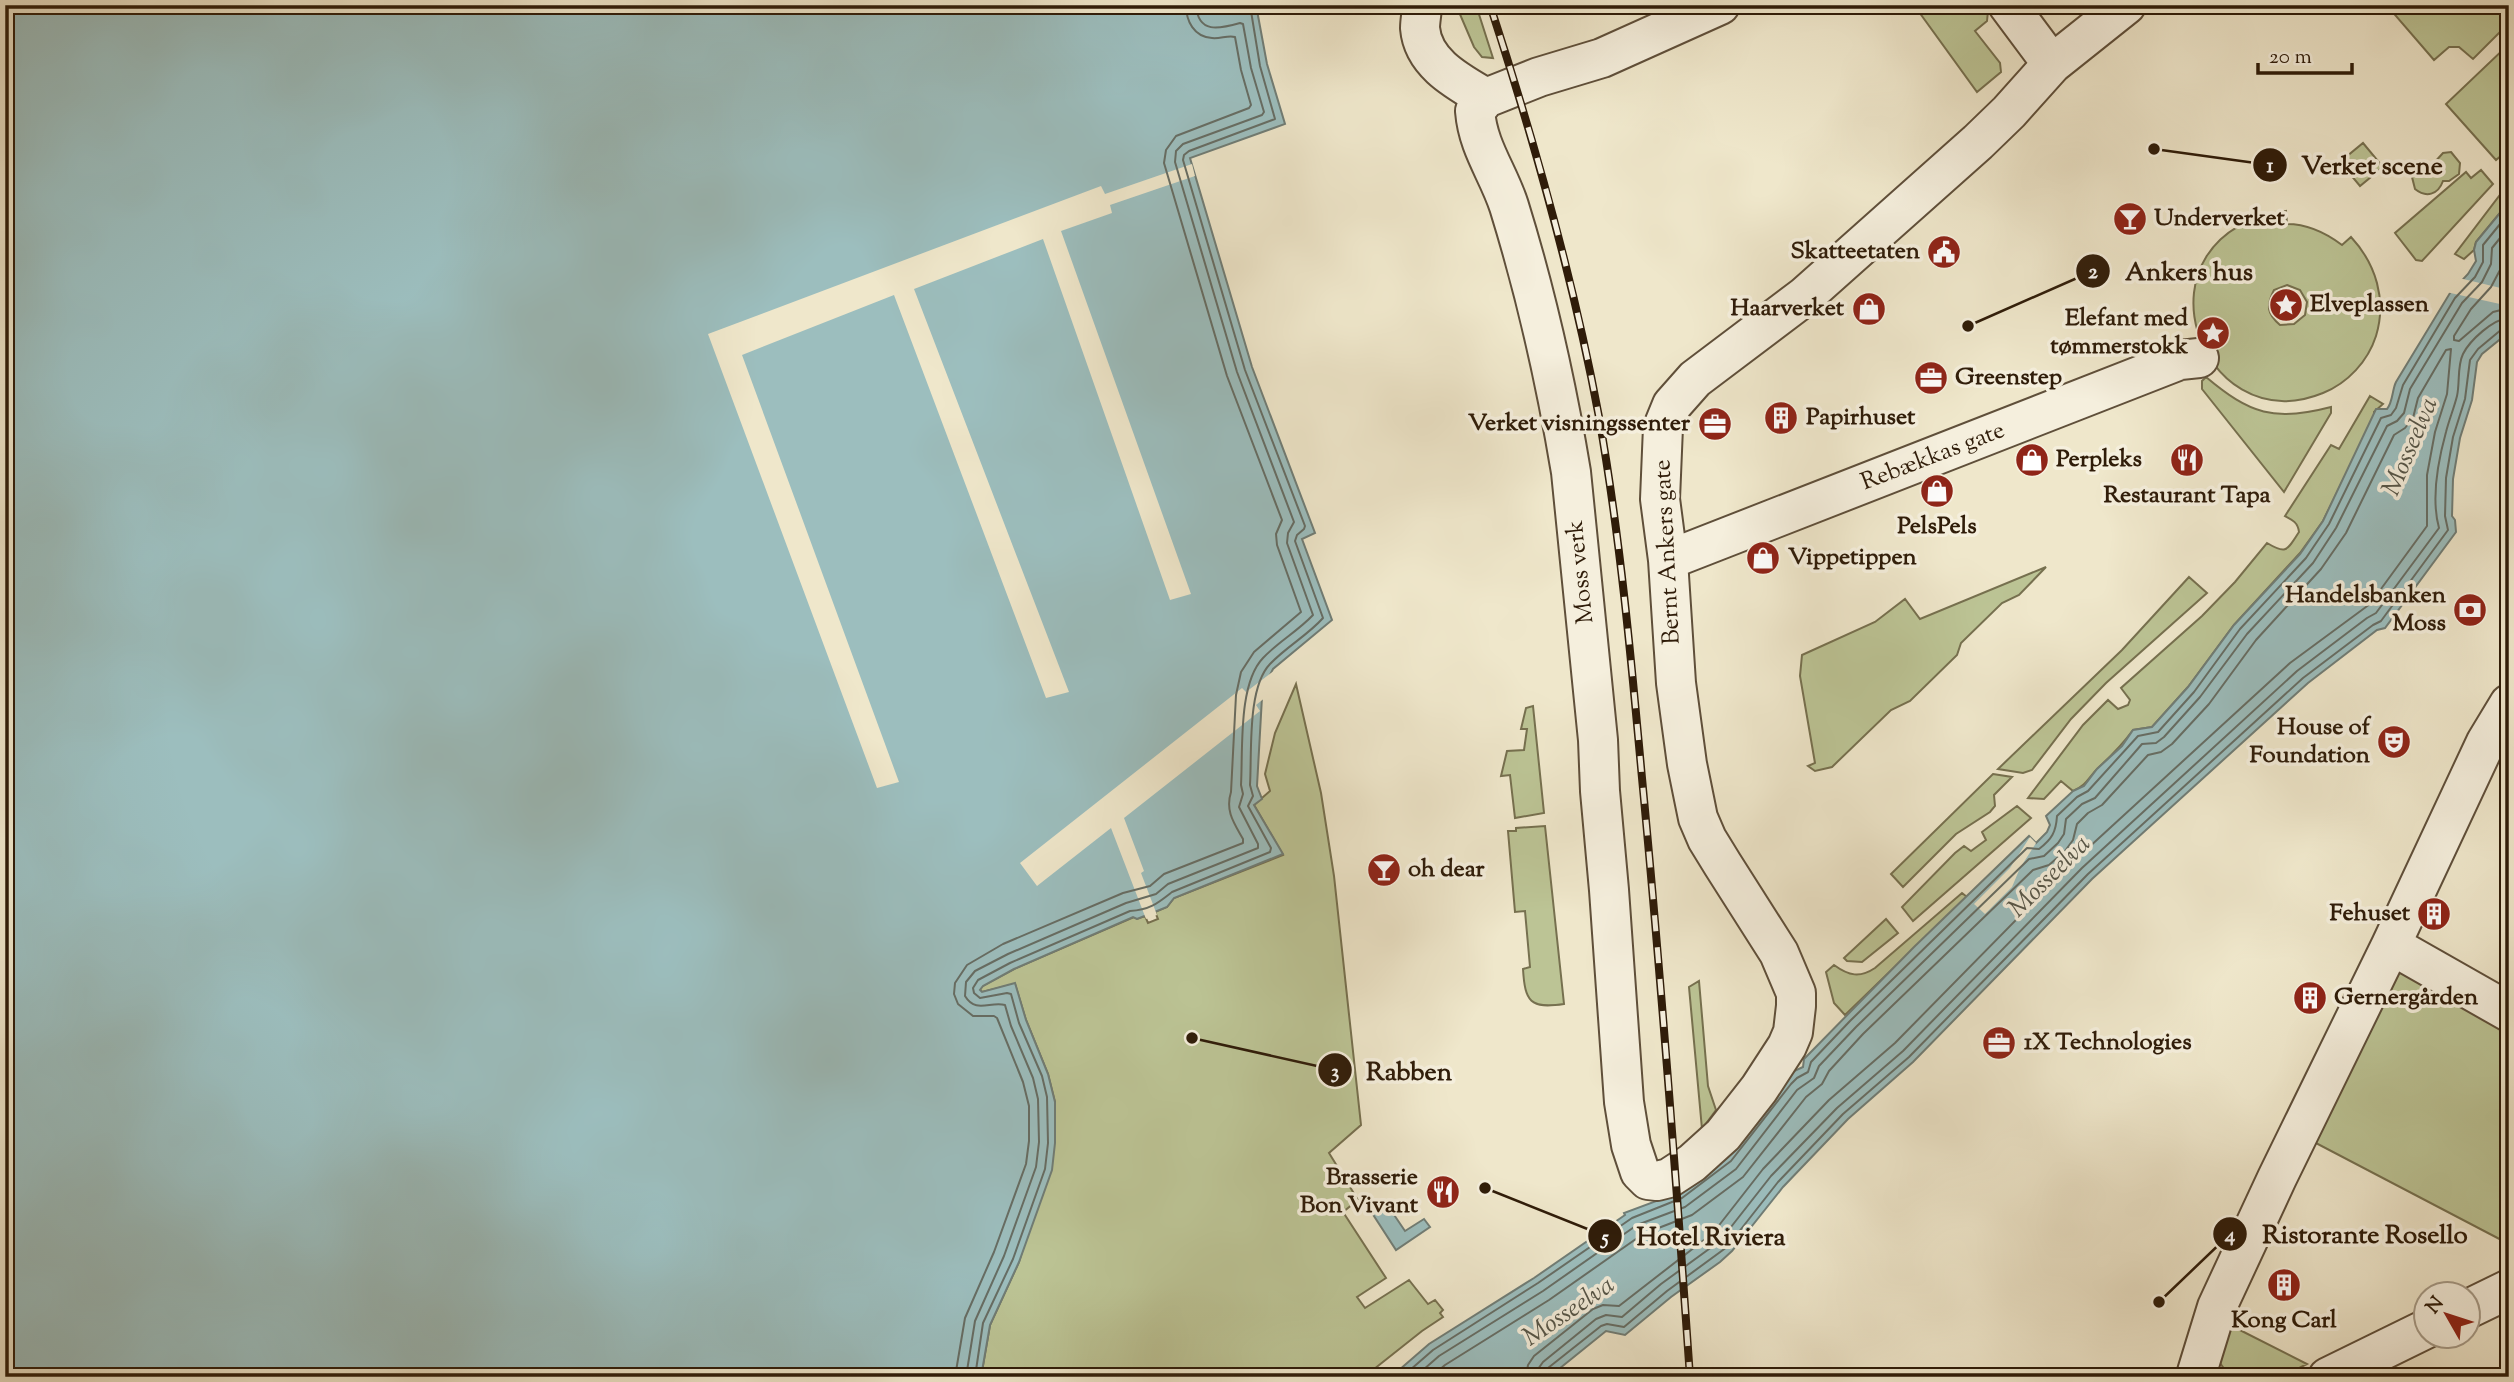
<svg xmlns="http://www.w3.org/2000/svg" width="2514" height="1382" font-family="'Sorts Mill Goudy',serif">
	<style>
		.green { fill: #bcc495; stroke: #76704f; stroke-width: 2; fill-rule: evenodd }
		.water { fill: #9cbebe; stroke: #707d76; stroke-width: 2 }
		.pier { fill: #efe7cb }
		.lines { fill: none; stroke-linecap: round; stroke-linejoin: round }
		.shore { stroke: #666d64; stroke-width: 2 }
		.minor-casing { stroke: #5f4f3a; stroke-width: 42 }
		.minor { stroke: #f5efdd; stroke-width: 38 }
		.rail-casing { stroke: #2f1c09; stroke-width: 8 }
		.rail { stroke: #f5efdd; stroke-width: 5; stroke-dasharray: 16; stroke-linecap: butt }
		.labels { text-anchor: middle; dominant-baseline: central; stroke-width: 7; stroke-linejoin: round; paint-order: stroke }
		.poi-label { font-size: 24px; font-weight: bold; fill: #2f1c09; stroke: #f5efdd; text-anchor: start }
		.street-label { font-size: 24px; fill: #2f1c09; stroke: #f5efdd }
		.water-label { font-size: 26px; font-style: italic; fill: #555548; stroke: #f5efdd }
		.leader { fill: none; stroke: #2f1c09; stroke-width: 2.5 }
		.callout-dot { fill: #2f1c09; stroke: #f5efdd; stroke-width: 2.5 }
		.mark-label { font-size: 21px; text-anchor: middle; font-weight: bold; fill: #fff }
		.callout-label { font-size: 26px; text-anchor: middle; font-weight: bold; fill: #2f1c09; stroke: #f5efdd; stroke-width: 7; stroke-linejoin: round; paint-order: stroke }
	</style>
	<rect width="100%" height="100%" fill="#efe7cb"/>
	<filter id="stains"><feTurbulence type="fractalNoise" baseFrequency=".00286" numOctaves="4"/><feColorMatrix values="0 0 0 0 .2 0 0 0 0 .09 0 0 0 0 .02 0 0 0 .5 -.17"/></filter>
	<radialGradient id="worn" r=".72"><stop offset=".6" stop-color="#630" stop-opacity="0"/><stop offset="1" stop-color="#630" stop-opacity=".3"/></radialGradient>
	<path class="green" d="M1456,5H1476L1493,58L1482,57L1474,47Z
		M1914,5H1983L1988,11L1987,21L1975,31L2000,63L2001,72L1977,92Z
		M2389,5H2509L2507,25L2473,59L2459,47H2449L2434,60L2389,8Z
		M2509,44V149L2496,160L2446,104Z
		M2363,143L2383,167L2360,186L2340,162Z
		M2451,152L2460,163L2459,174L2449,181H2443C2438,195 2426,198 2415,189L2412,177C2416,169 2423,161 2433,164L2443,153Z
		M2481,170L2493,184L2422,261L2416,260L2395,233L2466,172L2471,178Z
		M2509,183V202L2476,242L2474,250L2464,259L2455,254Z
		M2286,211L2287,224C2308,224 2326,233 2342,245L2351,237C2376,264 2387,300 2376,336C2368,361 2348,383 2323,393C2198,444 2125,235 2286,211ZM2287,285L2300,290L2307,302L2305,315L2294,324L2280,325C2267,314 2266,306 2274,290Z
		M2206,377C2250,414 2274,422 2331,407V413L2284,492L2202,389V381Z
		M2370,396L2383,404L2374,412V417L2323,521L2300,553L2234,625L2188,687L2152,727L2133,730C2122,745 2111,756 2098,768C2088,778 2087,785 2073,791L2061,781L2044,799L2028,798L2083,725L2108,700L2118,709L2128,705L2130,700L2121,688L2202,616L2235,582L2267,543C2287,555 2287,550 2299,532C2298,523 2293,520 2285,516L2331,445L2339,449Z
		M2046,567L2019,595L2002,603L1961,643L1957,655L1910,701L1891,710L1832,767L1815,771L1808,766L1815,763L1800,676L1802,655L1875,622L1905,599L1920,619Z
		M2189,577L2207,593L2106,683L2071,719L2032,770L2023,773L1998,769L2122,650Z
		M1296,684L1321,793L1334,876L1361,1125L1329,1153L1358,1200L1343,1212L1386,1278L1357,1297L1365,1308L1409,1280L1428,1304L1435,1300L1443,1310L1440,1313L1443,1317L1422,1331L1364,1377H981L990,1325L1019,1262L1026,1239L1055,1102L1048,1074L1026,1020L1015,984L982,992L980,990L982,986L1014,969L1134,917L1137,919L1145,916L1148,923L1158,919L1155,912L1167,907L1174,898L1283,855L1254,805L1270,791L1265,774L1275,733Z
		M1533,706L1544,813L1515,818L1510,775L1501,776L1507,751L1524,750L1527,729H1521L1526,708Z
		M1993,774L2012,777L1994,795L1995,806L1990,812L1956,834L1903,887L1891,874Z
		M2017,806L2031,818L1913,921L1902,907L1955,853L1964,846L1971,851L1986,840L1982,832Z
		M1545,826L1564,1004C1530,1009 1525,1002 1523,969L1530,967L1525,911L1515,912L1508,831H1516V828Z
		M1962,893L1967,897L1845,1015L1834,1003L1826,972L1834,965C1849,976 1860,978 1875,968Z
		M1886,919L1898,933L1862,962L1847,961L1844,958Z
		M2404,955L2509,1019V1244L2312,1141Z
		M1699,981L1708,1086L1716,1110L1702,1129L1689,987Z
		M2224,1322L2307,1364L2282,1377H2230L2220,1363Z"/>
	<path class="water" d="M5,5H1211L1213,12L1256,5L1267,64L1285,124L1190,158L1252,367L1315,533L1302,539L1332,620L1273,669L1269,677L1262,697L1257,786L1262,799L1254,805L1283,854L1174,898L1167,907L1137,919L1133,917L1014,969L983,986L980,990L982,992L1015,983L1026,1020L1048,1074L1055,1102V1143L1052,1170L1019,1262L990,1325L981,1377H5Z
		M2509,202V332L2482,354L2477,362L2472,400L2460,438L2453,479L2452,516L2455,520L2456,532L2385,628L2377,630L2308,683L2092,879L1913,1062L1848,1119L1783,1187L1732,1251L1720,1262L1671,1297L1625,1335L1606,1331L1549,1377H1391L1429,1344L1534,1278L1625,1215L1624,1213L1678,1193L1792,1072L1803,1067L1804,1059L1914,947L2029,836L2036,843L2047,832L2050,825L2046,816L2073,791L2084,786L2097,769L2122,746L2133,730L2152,727L2188,687L2234,625L2300,554L2323,521L2376,409H2387C2393,402 2392,390 2396,382L2450,293L2468,274L2476,261L2474,250L2476,242Z
		M1386,1203L1405,1231L1424,1219L1430,1227L1396,1250L1372,1213Z"/>
	<path class="pier" d="M1192,164L1195,176L1110,205L1112,213L1061,231L1191,594L1170,600L1043,239L914,289L1069,692L1046,698L894,295L742,355L899,782L877,788L708,334L1101,186L1105,194Z
		M2459,278L2509,290V306L2446,292Z
		M1283,664L1284,665L1269,683L1266,697L1256,705L1260,711L1124,818L1144,871L1141,873L1157,915L1146,919L1111,828L1037,886L1020,863L1242,688L1246,692Z
		M2030,837L2036,843L2020,868L2012,887L1985,914L1974,904L2010,868Z"/>
	<g class="lines">
		<path class="shore" d="M2509,244L2503,252L2500,270L2491,287L2471,309L2454,336V340L2459,341L2493,312L2509,308
			M955,1377L965,1318L994,1252L1026,1164L1029,1141V1106L1023,1082L997,1018L994,1016H973L958,1004L954,994L955,983L967,965L1003,944L1123,893L1150,886L1164,874L1243,843V839C1234,823 1225,811 1231,792L1236,695L1241,672L1254,652L1301,612L1277,545L1276,534L1282,520L1227,376L1164,163L1166,150L1176,136L1249,108L1251,105L1241,70L1235,37C1228,35 1220,39 1212,38C1194,37 1186,21 1186,5
			M966,1377L975,1321L1004,1256L1036,1167L1039,1142L1038,1099L1033,1078L1011,1026L1005,1005C990,1001 976,1014 965,996L966,982L975,971L1008,954L1126,903L1156,894L1168,884L1258,848V844L1239,807L1243,794L1241,785C1243,750 1238,684 1263,658C1278,642 1298,631 1313,615L1287,543L1288,533L1294,522L1237,372L1175,162L1176,151L1183,144L1262,115L1264,112L1251,68L1243,24L1240,23C1219,29 1198,34 1196,5
			M975,1377L983,1323L1013,1259L1045,1169L1048,1143L1047,1097L1042,1076L1019,1023L1011,994L1007,993L980,998L974,993L973,988L978,980L1010,963L1130,911C1150,910 1158,903 1172,892L1270,852L1271,848L1248,806L1253,796L1250,785C1252,752 1247,688 1270,664C1286,647 1308,635 1323,618L1295,541L1297,535L1304,529L1305,526L1245,370L1183,160L1184,155L1189,151L1275,119L1260,66L1250,5
			M1402,1377L1433,1350L1538,1283L1632,1218L1682,1198L1731,1161L1791,1084L1797,1078L1808,1072L1811,1062L1850,1021L2027,848L2039,849C2052,839 2056,832 2057,816L2077,797L2088,791L2138,736L2158,732L2194,692L2240,629L2306,558L2329,524L2381,418L2391,415L2396,408L2403,385L2455,298L2475,277L2483,262V245L2509,213
			M1415,1377L1439,1356L1543,1291L1637,1225L1685,1207L1736,1169L1797,1090L1814,1078L1819,1066L1856,1027L2029,859L2044,856L2058,843L2064,834L2066,819L2082,804L2095,798L2142,744L2156,743L2164,737L2200,697L2247,634L2313,563L2336,528L2387,426L2397,421L2404,413L2410,389L2462,303L2482,282L2491,264L2492,248L2509,227
			M1431,1377L1445,1365L1549,1300L1643,1234L1692,1215L1743,1177L1806,1097L1822,1084L1829,1071L1863,1034L2033,870L2049,865L2065,851L2073,840L2077,824L2088,813L2102,805L2148,755L2161,752L2172,744L2209,704L2256,640L2321,569L2346,533L2394,435L2405,428L2413,418L2418,398L2446,350L2451,349L2447,394L2435,432L2427,475V526L2370,604L2290,663L2075,860L1895,1043L1829,1100L1763,1169L1713,1233L1619,1306L1603,1305L1593,1309L1534,1356L1528,1365L1526,1377
			M1537,1377L1538,1369L1543,1362L1596,1319L1606,1315L1622,1317L1661,1284L1720,1241L1771,1176L1837,1108L1903,1051L2082,868L2297,671L2367,618L2376,613L2439,528C2431,499 2438,461 2446,432C2449,420 2454,408 2457,396C2460,383 2457,366 2463,354C2470,340 2493,319 2509,318
			M1546,1377L1548,1368L1601,1326L1607,1324L1624,1327L1667,1291L1727,1247L1778,1182L1843,1114L1909,1057L2088,874L2303,678L2373,625L2381,621L2448,530L2445,516L2446,478L2453,437L2465,399L2470,360L2478,349L2502,329L2509,327"/>
		<g class="minor-casing">
			<path id="minor" d="M1422,5C1422,12 1420,21 1420,28C1423,64 1459,82 1486,98L1475,111C1478,148 1498,172 1509,206C1536,293 1556,382 1571,472L1598,740L1600,791L1609,890L1624,1102L1631,1145L1640,1172L1648,1180L1657,1181L1669,1178L1692,1163L1723,1135L1759,1089L1787,1046L1793,1032L1796,1006V993L1779,953L1723,865L1707,839L1698,818L1687,764L1676,683L1668,560L1660,499L1663,427L1672,405L1695,379L1805,296L1978,142L2009,112L2052,64L2126,5
				M2008,5L2052,64
				M1486,98L1539,77L1602,58L1720,5
				M1668,560L2180,360L2199,358
				M2391,945L2509,1012
				M2468,1309L2509,1289
				M2200,1377L2197,1372L2217,1307L2277,1178L2391,945L2486,742L2509,704
				M2328,1377L2426,1329"/>
		</g>
		<use href="#minor" class="minor"/>
		<g class="rail-casing">
			<path id="rail" d="M1490,5C1534,140 1573,277 1599,417C1620,536 1631,657 1642,778C1661,977 1676,1177 1690,1377"/>
		</g>
		<use href="#rail" class="rail"/>
	</g>
	<defs>
		<g id="bar-disc" transform="scale(1.75)"><circle r="9.5" fill="#8f2418" stroke="#f5efdd"/><path d="M-6-5H6L.8 .8V4.5H3.5V6h-7V4.5H-.8V.8Z" fill="#fff"/></g>
		<g id="civic-disc" transform="scale(1.75)"><circle r="9.5" fill="#8f2418" stroke="#f5efdd"/><path d="M-.6-6.5H3V-4.5H.6V-3L4-1V1h2V6H-6V1h2V-1L-.6-3ZM-1.2 2.5V6h2.4V2.5Z" fill="#fff"/></g>
		<g id="sight-disc" transform="scale(1.75)"><circle r="9.5" fill="#8f2418" stroke="#f5efdd"/><path d="M0-6L1.8-2.2L6-1.7L2.9 1.2L3.7 5.4L0 3.3L-3.7 5.4L-2.9 1.2L-6-1.7L-1.8-2.2Z" fill="#fff"/></g>
		<g id="shop-disc" transform="scale(1.75)"><circle r="9.5" fill="#8f2418" stroke="#f5efdd"/><path d="M-5-2.5h2.3a2.7 3.5 0 0 1 5.4 0H5L5.5 6h-11ZM-1.5-2.5h3a1.5 2.3 0 0 0-3 0Z" fill="#fff"/></g>
		<g id="office-disc" transform="scale(1.75)"><circle r="9.5" fill="#8f2418" stroke="#f5efdd"/><path d="M-6-3h4V-5.5h4V-3h4V5H-6ZM-1-4.5V-3h2v-1.5ZM-6 0V1H6V0Z" fill="#fff"/></g>
		<g id="building-disc" transform="scale(1.75)"><circle r="9.5" fill="#8f2418" stroke="#f5efdd"/><path d="M-4-6H4V6H1V3H-1V6H-4ZM-2.5-4.3h1.7v1.8h-1.7ZM.8-4.3h1.7v1.8H.8ZM-2.5-1h1.7V.8h-1.7ZM.8-1h1.7V.8H.8Z" fill="#fff"/></g>
		<g id="restaurant-disc" transform="scale(1.75)"><circle r="9.5" fill="#8f2418" stroke="#f5efdd"/><path d="M-5-6h1v4h1v-4h1v4h1v-4h1v5L-1.5 .5V6h-2V.5L-5-1ZM5-6V6H3V1.5H1.5Q1.5-4 5-6Z" fill="#fff"/></g>
		<g id="bank-disc" transform="scale(1.75)"><circle r="9.5" fill="#8f2418" stroke="#f5efdd"/><path d="M-6-4H6V4H-6ZM0-2.3a2.3 2.3 0 1 0 0 4.6a2.3 2.3 0 1 0 0-4.6Z" fill="#fff"/></g>
		<g id="theatre-disc" transform="scale(1.75)"><circle r="9.5" fill="#8f2418" stroke="#f5efdd"/><path d="M-5-5.5Q0-4 5-5.5V0Q5 5 0 6Q-5 5-5 0ZM-3.3-2.5H-1v1.5H-3.3ZM1-2.5H3.3v1.5H1ZM-2.8 1Q0 5.5 2.8 1Z" fill="#fff"/></g>
	</defs>
	<g fill-rule="evenodd">
		<use href="#bar-disc" x="2130" y="219"/>
		<use href="#civic-disc" x="1944" y="252"/>
		<use href="#sight-disc" x="2286" y="305"/>
		<use href="#shop-disc" x="1869" y="309"/>
		<use href="#sight-disc" x="2213" y="333"/>
		<use href="#office-disc" x="1931" y="378"/>
		<use href="#building-disc" x="1781" y="418"/>
		<use href="#office-disc" x="1715" y="424"/>
		<use href="#shop-disc" x="2032" y="460"/>
		<use href="#restaurant-disc" x="2187" y="460"/>
		<use href="#shop-disc" x="1937" y="491"/>
		<use href="#shop-disc" x="1763" y="558"/>
		<use href="#bank-disc" x="2470" y="610"/>
		<use href="#theatre-disc" x="2394" y="742"/>
		<use href="#bar-disc" x="1384" y="870"/>
		<use href="#building-disc" x="2434" y="914"/>
		<use href="#building-disc" x="2310" y="998"/>
		<use href="#office-disc" x="1999" y="1043"/>
		<use href="#restaurant-disc" x="1443" y="1192"/>
		<use href="#building-disc" x="2284" y="1285"/>
	</g>
	<g class="labels">
		<g class="poi-label">
			<text x="2154" y="219">Underverket</text>
			<text x="1920" y="252" text-anchor="end">Skatteetaten</text>
			<text x="2310" y="305">Elveplassen</text>
			<text x="1844" y="309" text-anchor="end">Haarverket</text>
			<text x="2188" y="319" text-anchor="end">Elefant med<tspan x="2188" dy="28">tømmerstokk</tspan></text>
			<text x="1955" y="378">Greenstep</text>
			<text x="1806" y="418">Papirhuset</text>
			<text x="1690" y="424" text-anchor="end">Verket visningssenter</text>
			<text x="2056" y="460">Perpleks</text>
			<text x="2187" y="496" text-anchor="middle">Restaurant Tapa</text>
			<text x="1937" y="527" text-anchor="middle">PelsPels</text>
			<text x="1788" y="558">Vippetippen</text>
			<text x="2446" y="596" text-anchor="end">Handelsbanken<tspan x="2446" dy="28">Moss</tspan></text>
			<text x="2370" y="728" text-anchor="end">House of<tspan x="2370" dy="28">Foundation</tspan></text>
			<text x="1408" y="870">oh dear</text>
			<text x="2410" y="914" text-anchor="end">Fehuset</text>
			<text x="2334" y="998">Gernergården</text>
			<text x="2024" y="1043">1X Technologies</text>
			<text x="1418" y="1178" text-anchor="end">Brasserie<tspan x="1418" dy="28">Bon Vivant</tspan></text>
			<text x="2284" y="1321" text-anchor="middle">Kong Carl</text>
		</g>
		<g class="street-label">
			<text transform="translate(1933 457) rotate(-21)">Rebækkas gate</text>
			<text transform="translate(1668 552) rotate(-93)">Bernt Ankers gate</text>
			<text transform="translate(1581 572) rotate(-96)">Moss verk</text>
		</g>
		<g class="water-label">
			<text transform="translate(2411 447) rotate(-67)">Mosseelva</text>
			<text transform="translate(2050 877) rotate(-45)">Mosseelva</text>
			<text transform="translate(1569 1312) rotate(-34)">Mosseelva</text>
		</g>
	</g>
	<path class="leader" d="M2154 149L2270 165M1968 326L2093 271M1192 1038L1335 1070M2159 1302L2230 1234M1485 1188L1605 1236"/>
	<g class="callout-dot">
		<circle cx="2154" cy="149" r="7"/>
		<circle cx="1968" cy="326" r="7"/>
		<circle cx="1192" cy="1038" r="7"/>
		<circle cx="2159" cy="1302" r="7"/>
		<circle cx="1485" cy="1188" r="7"/>
		<circle cx="2270" cy="165" r="18"/>
		<circle cx="2093" cy="271" r="18"/>
		<circle cx="1335" cy="1070" r="18"/>
		<circle cx="2230" cy="1234" r="18"/>
		<circle cx="1605" cy="1236" r="18"/>
	</g>
	<g class="mark-label">
		<text x="2270" y="172">1</text>
		<text x="2093" y="278">2</text>
		<text x="1335" y="1078">3</text>
		<text x="2230" y="1241">4</text>
		<text x="1605" y="1244">5</text>
	</g>
	<g class="callout-label">
		<text x="2372" y="174">Verket scene</text>
		<text x="2189" y="280">Ankers hus</text>
		<text x="1409" y="1080">Rabben</text>
		<text x="2365" y="1243">Ristorante Rosello</text>
		<text x="1711" y="1245">Hotel Riviera</text>
	</g>
	<rect width="2514" height="1382" fill="none" stroke="#efe7cb" stroke-width="28"/>
	<rect x="7" y="7" width="2500" height="1368" fill="none" stroke="#2f1c09" stroke-width="3.5"/>
	<rect x="14" y="14" width="2486" height="1354" fill="none" stroke="#2f1c09" stroke-width="2"/>
	<g transform="translate(2447 1315) rotate(309)"><circle r="33" fill="#f5efdd" stroke="#a69b88" stroke-width="2"/>
	<path d="M0-5L12 26L0 18L-12 26Z" fill="#8f2418"/>
	<text y="-10" font-size="19" font-weight="bold" text-anchor="middle" fill="#2f1c09">N</text>
	</g>
	<path d="M2258 63v10h94v-10" fill="none" stroke="#2f1c09" stroke-width="3.5"/>
	<text x="2269" y="63" font-size="21" fill="#2f1c09" stroke="#f5efdd" stroke-width="5" paint-order="stroke">20 m</text>
	<rect width="100%" height="100%" filter="url(#stains)"/>
	<rect width="100%" height="100%" fill="url(#worn)"/>
</svg>
